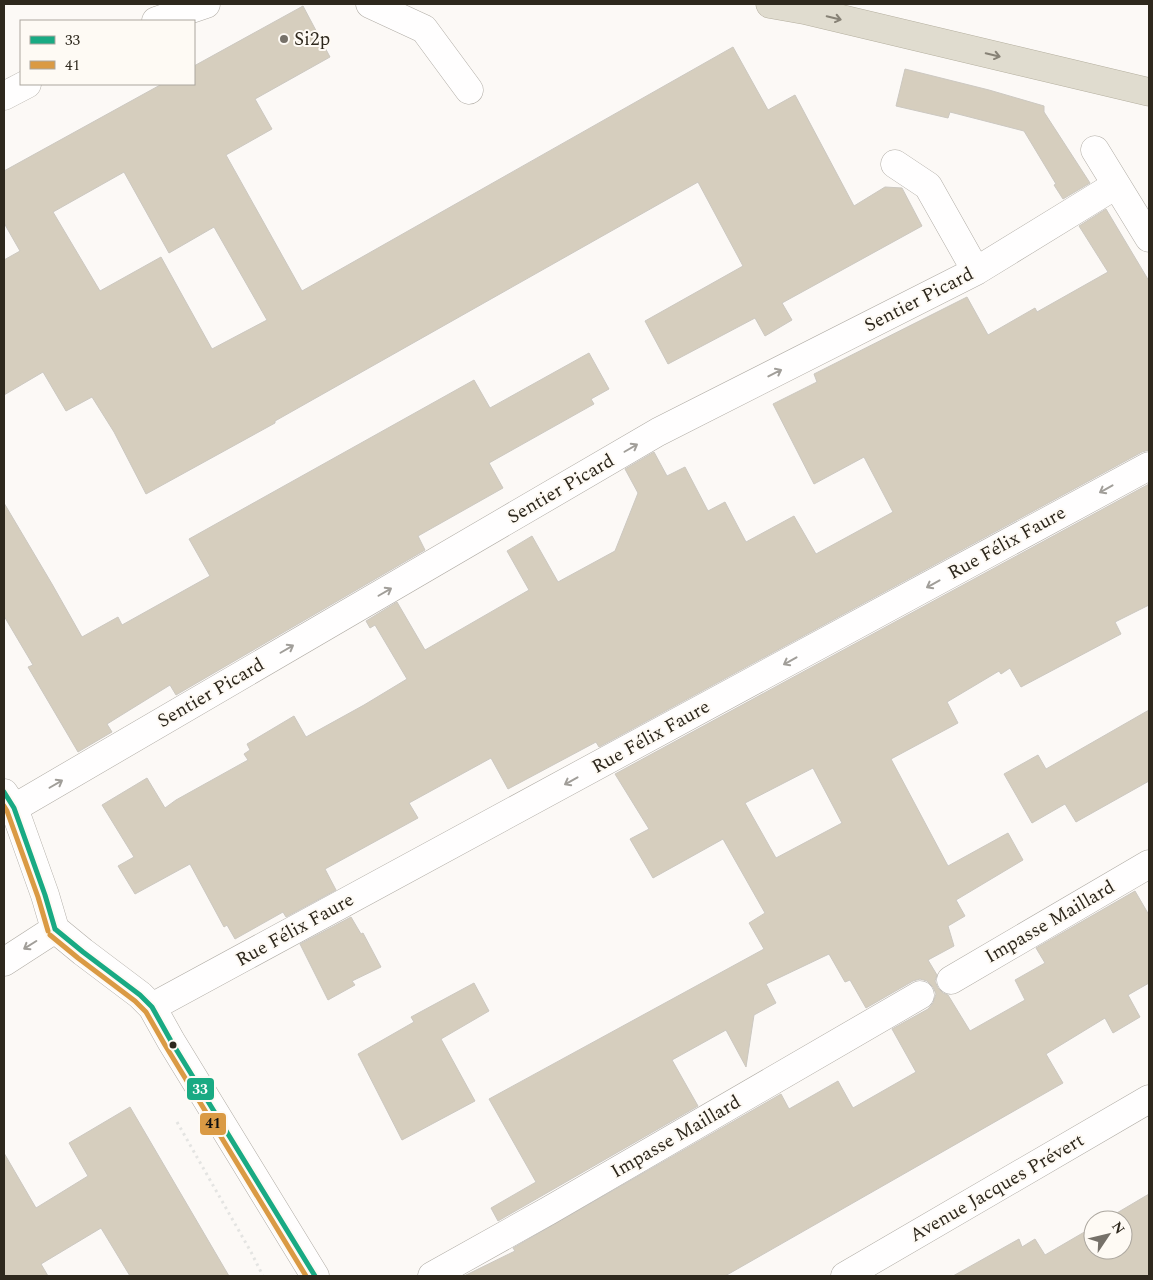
<svg xmlns="http://www.w3.org/2000/svg" width="1153" height="1280" font-family="Spectral,serif">
	<style>
		.building { fill: #d6cebe; stroke: #ccc8c1; fill-rule: evenodd }
		.lines { fill: none; stroke-linecap: round; stroke-linejoin: round }
		.minor-casing { stroke: #b0aca5; stroke-width: 29 }
		.highway-casing { stroke: #b4af9f; stroke-width: 29 }
		.path { stroke: #e4e4e2; stroke-width: 3; stroke-dasharray: 2.5 4; stroke-linecap: butt }
		.minor { stroke: #fffefe; stroke-width: 28 }
		.highway { stroke: #e0dccf; stroke-width: 28 }
		.bus-1-casing { stroke: #fefaf4; stroke-width: 9 }
		.bus-2-casing { stroke: #fefaf4; stroke-width: 9 }
		.bus-1 { stroke: #19aa83; stroke-width: 5 }
		.bus-2 { stroke: #da9a44; stroke-width: 5 }
		.oneway { stroke: #878276 }
		.oneway2 { stroke: #a19e99 }
		.poi-dot { fill: #767169; stroke: #fefaf4; stroke-width: 2 }
		.bus-dot { fill: #2e281d; stroke: #fefaf4; stroke-width: 2 }
		.labels { text-anchor: middle; dominant-baseline: central; stroke-width: 4; stroke-linejoin: round; paint-order: stroke }
		.poi-label { font-size: 19px; fill: #2e281d; stroke: #fefaf4; text-anchor: start }
		.street-label { font-size: 19px; fill: #2e281d; stroke: #fefaf4 }
		.line-badge { stroke: #fefaf4; stroke-width: 2 }
		.badge-label { font-size: 14px; text-anchor: middle; font-weight: bold; fill: #fff }
		.pale-badge-label { font-size: 14px; text-anchor: middle; font-weight: bold; fill: #111 }
	</style>
	<rect width="100%" height="100%" fill="#fcf9f6"/>
	<path class="building" d="M303,6L330,57L255,99L272,129L226,155L302,291L733,47L768,110L795,95L854,206L885,187L902,188L922,226L782,303L792,320L765,336L755,318L668,364L645,321L743,266L698,182L275,421V423L146,494L114,432L92,397L66,411L43,372L4,395V260L20,251L4,223V171L162,84H194V66ZM124,172L169,253L214,227L267,320L212,349L161,257L100,291L53,212Z
		M905,69L989,90L1044,106V112L1090,183L1063,199L1054,185L1056,184L1024,131L950,112L948,118L896,106Z
		M1106,209L1149,281V450L1142,452L599,747L596,742L508,789L491,758L409,803L418,818L325,869L336,890L286,917L283,912L235,939L227,925L224,927L190,864L135,894L118,866L134,857L102,805L147,778L165,808L176,800L248,760L244,754L250,750L247,744L294,716L306,737L364,705L407,679L375,625L370,628L366,621L397,602L425,650L529,590L507,551L532,536L558,582L615,551L638,493L625,469L654,452L667,476L685,467L708,511L725,502L746,542L794,516L816,554L893,512L864,457L814,484L773,404L817,382L814,374L967,297L988,335L1035,308L1037,312L1108,272L1079,226Z
		M589,353L609,389L591,399L594,404L489,463L503,488L418,536L425,550L176,695L170,685L107,724L112,732L78,752L28,667L33,665L4,616V503L52,584L82,637L118,617L122,625L210,576L189,539L474,380L490,408Z
		M1149,484V605L1115,622L1121,634L1021,687L1010,668L1001,674L999,671L947,702L958,723L891,759L948,866L1008,833L1023,860L956,900L965,916L948,926L954,946L928,960L937,975L935,981L938,988L943,993L948,995L970,1031L1025,1000L1015,980L1045,963L1036,948L1135,891L1149,915V983L1128,995L1140,1017L1113,1033L1105,1018L1046,1054L1063,1083L725,1276H464L515,1251L513,1248L781,1094L789,1109L838,1081L853,1108L916,1072L892,1029L928,1009L933,1003L936,994L933,987L927,981L920,979L913,981L866,1008L850,980L845,982L829,954L766,984L776,1003L754,1015L746,1067L726,1030L672,1060L698,1106L498,1221L491,1208L536,1182L489,1099L764,949L749,923L765,913L723,839L653,878L630,839L649,829L615,774ZM813,768L842,823L776,858L745,803Z
		M1149,710V781L1076,822L1065,804L1032,823L1004,774L1038,755L1046,769Z
		M351,917L361,934L363,933L381,967L352,981L355,985L328,1000L300,944Z
		M474,983L489,1011L441,1039L475,1101L402,1140L358,1054L414,1022L411,1017Z
		M130,1107L229,1276H130L101,1228L41,1264L48,1276H4V1153L36,1208L88,1176L69,1143Z
		M1149,1194V1276H953L1019,1239L1022,1247L1035,1239L1045,1255L1093,1227V1250H1123V1220H1105Z"/>
	<g class="lines">
		<g class="minor-casing">
			<path id="minor" d="M370,4L424,29L469,90
				M156,21L206,4
				M4,96L27,84
				M1095,150L1149,238
				M895,164L928,186L976,271
				M4,793L14,808L45,895L55,929
				M14,808L658,432L976,271L1116,185
				M55,929L83,952L140,995L152,1007L171,1041L315,1276
				M4,962L55,929
				M951,980L1149,864
				M152,1007L1149,466
				M432,1276L548,1211L920,995
				M845,1276L1149,1099"/>
		</g>
		<g class="highway-casing">
			<path id="highway" d="M770,4L804,10L1149,92"/>
		</g>
		<path class="path" d="M177,1122L251,1252L263,1276"/>
		<use href="#minor" class="minor"/>
		<use href="#highway" class="highway"/>
		<g class="bus-1-casing">
			<path id="bus-1" d="M4,792L14,808L45,895L55,929
				M55,929L83,952L140,995L152,1007L171,1041L315,1276"/>
		</g>
		<g class="bus-2-casing">
			<path id="bus-2" d="M4,806L7,811L38,897L48,931
				M50,935L78,958L135,1001L146,1012L165,1045L306,1276"/>
		</g>
		<use href="#bus-1" class="bus-1"/>
		<use href="#bus-2" class="bus-2"/>
	</g>
	<defs><path id="oneway-shaft" d="M-6 0H5M1.5-3L5.5 0L1.5 3" fill="none" stroke-width="1.6" stroke-linecap="round" stroke-linejoin="round" transform="scale(1.25)"/></defs>
	<g class="oneway">
		<use href="#oneway-shaft" transform="translate(834 18) rotate(13)"/>
		<use href="#oneway-shaft" transform="translate(993 55) rotate(13)"/>
	</g>
	<g class="oneway2">
		<use href="#oneway-shaft" transform="translate(775 373) rotate(-27)"/>
		<use href="#oneway-shaft" transform="translate(631 448) rotate(-30)"/>
		<use href="#oneway-shaft" transform="translate(1106 489) rotate(151)"/>
		<use href="#oneway-shaft" transform="translate(933 584) rotate(151)"/>
		<use href="#oneway-shaft" transform="translate(385 592) rotate(-30)"/>
		<use href="#oneway-shaft" transform="translate(287 649) rotate(-30)"/>
		<use href="#oneway-shaft" transform="translate(790 661) rotate(151)"/>
		<use href="#oneway-shaft" transform="translate(571 781) rotate(151)"/>
		<use href="#oneway-shaft" transform="translate(56 784) rotate(-30)"/>
		<use href="#oneway-shaft" transform="translate(30 945) rotate(148)"/>
	</g>
	<circle class="poi-dot" cx="284" cy="39" r="5"/>
	<circle class="bus-dot" cx="173" cy="1045" r="4.5"/>
	<g class="labels">
		<g class="poi-label">
			<text x="294" y="39">Si2p</text>
		</g>
		<g class="street-label">
			<text transform="translate(919 300) rotate(-27)">Sentier Picard</text>
			<text transform="translate(561 489) rotate(-30)">Sentier Picard</text>
			<text transform="translate(1007 543) rotate(-29)">Rue Félix Faure</text>
			<text transform="translate(211 693) rotate(-30)">Sentier Picard</text>
			<text transform="translate(651 737) rotate(-29)">Rue Félix Faure</text>
			<text transform="translate(1050 922) rotate(-30)">Impasse Maillard</text>
			<text transform="translate(295 930) rotate(-29)">Rue Félix Faure</text>
			<text transform="translate(676 1137) rotate(-30)">Impasse Maillard</text>
			<text transform="translate(997 1188) rotate(-30)">Avenue Jacques Prévert</text>
		</g>
	</g>
	<g class="line-badge">
		<rect x="186" y="1077" width="29" height="24" rx="5" fill="#19aa83"/>
		<rect x="199" y="1112" width="28" height="24" rx="5" fill="#da9a44"/>
	</g>
	<g class="badge-label">
		<text x="200" y="1094">33</text>
	</g>
	<g class="pale-badge-label">
		<text x="213" y="1128">41</text>
	</g>
	<rect width="1153" height="1280" fill="none" stroke="#2e281d" stroke-width="10"/>
	<rect x="20" y="20" width="175" height="65" fill="#fefaf4" stroke="#aba69e"/>
	<rect x="30" y="36" width="25" height="8" fill="#19aa83" stroke="#aba69e"/>
	<text x="65" y="45" font-size="15" fill="#2e281d">33</text>
	<rect x="30" y="61" width="25" height="8" fill="#da9a44" stroke="#aba69e"/>
	<text x="65" y="70" font-size="15" fill="#2e281d">41</text>
	<g transform="translate(1108 1235) rotate(55)"><circle r="24" fill="#fefaf4" stroke="#aba69e"/>
	<path d="M0-4L9 19L0 12L-9 19Z" fill="#767169"/>
	<text y="-8" font-size="14" font-weight="bold" text-anchor="middle" fill="#2e281d">N</text>
	</g>
</svg>
